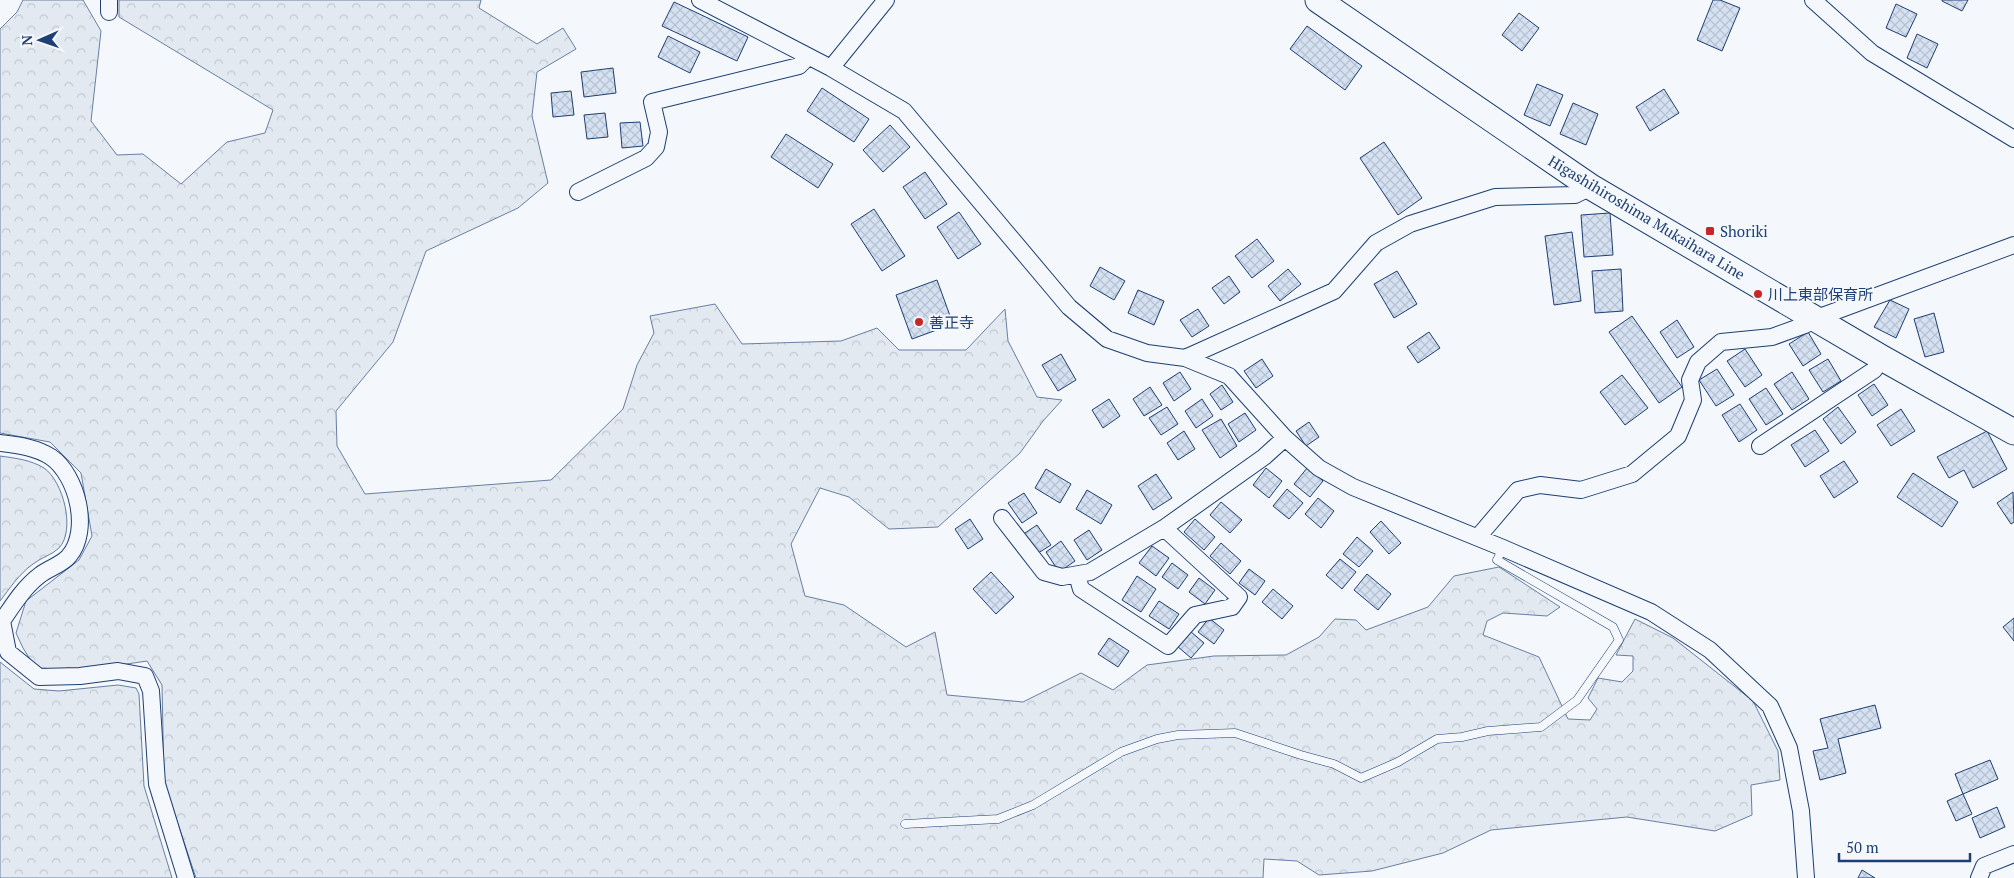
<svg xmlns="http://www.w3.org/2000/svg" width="2014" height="878" font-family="'PT Serif','Noto Sans JP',serif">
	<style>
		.forest { fill: url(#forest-crowns); stroke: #687fa3 }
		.building { fill: url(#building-cross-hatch); stroke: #1d3f73 }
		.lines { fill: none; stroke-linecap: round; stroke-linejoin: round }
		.lane-casing { stroke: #1d3f73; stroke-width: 9 }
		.street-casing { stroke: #1d3f73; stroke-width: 18 }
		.primary-casing { stroke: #1d3f73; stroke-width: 27 }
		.lane { stroke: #f4f7fb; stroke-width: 8 }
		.street { stroke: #f4f7fb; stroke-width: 16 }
		.primary { stroke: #f4f7fb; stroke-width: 25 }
		.poi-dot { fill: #c62828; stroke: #f4f7fb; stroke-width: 2 }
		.labels { text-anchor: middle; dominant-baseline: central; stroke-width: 4; stroke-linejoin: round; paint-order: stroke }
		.street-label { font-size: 15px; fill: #1d3f73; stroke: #f4f7fb }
		.poi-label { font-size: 15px; fill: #1d3f73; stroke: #f4f7fb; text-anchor: start }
	</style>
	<defs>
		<pattern id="forest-crowns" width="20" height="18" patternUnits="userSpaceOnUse" patternTransform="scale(1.25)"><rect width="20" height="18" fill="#e3e9f0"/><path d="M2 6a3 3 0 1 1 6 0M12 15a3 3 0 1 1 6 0" fill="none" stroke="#c2c9d1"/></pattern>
		<pattern id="building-cross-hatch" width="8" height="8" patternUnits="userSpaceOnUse" patternTransform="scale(1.25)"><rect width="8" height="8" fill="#d5e0f0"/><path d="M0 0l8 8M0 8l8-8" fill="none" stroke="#b6c1d1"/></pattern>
	</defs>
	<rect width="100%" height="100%" fill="#f4f7fb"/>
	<path class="forest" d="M23,0H83L101,31L91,121L117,155L143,154L181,184L227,142L265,133L273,110L119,17V0H481L479,8L537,44L563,28L576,49L537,72L532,116L548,183L518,208L426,251L393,342L336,411L337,446L365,494L551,480L623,409L637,365L654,333L650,316L715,304L742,344L841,341L877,328L899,350H966L1005,309L1008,341L1037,397L1062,400L1043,421L1020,453L938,527L889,529L849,497L820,488L791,544L805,596L844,605L906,647L935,632L947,695L1023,702L1081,673L1113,690L1147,665L1214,656L1286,655L1319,637L1335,619L1356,620L1366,630L1428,607L1454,576L1499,567L1560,607L1547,616L1503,613L1487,621L1483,635L1539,657L1568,719L1590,720L1597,709L1588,698L1598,678L1622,682L1633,671V656L1616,655L1635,619L1673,638L1753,701L1778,751L1780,780L1751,785L1752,815L1715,831L1627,817L1491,830L1443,853L1372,871L1319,875L1297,861L1264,859L1263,878H196L164,782L162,685L147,661L59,674L37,670L23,648L16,633L26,601L79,560L92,536L81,473L50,442L0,433V29L17,12Z
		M0,456C15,458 31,460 44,468C63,481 76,530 59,548C52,555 40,558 33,564C19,574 10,588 0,601Z
		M0,662L34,689L59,691L118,685L136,688L139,694L144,786L172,878H0Z"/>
	<path class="building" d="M1713,0H1720L1740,8L1722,51L1697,40Z
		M1942,0H1968L1962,11L1942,1Z
		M674,2L748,37L737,61L662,26Z
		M1896,4L1917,14L1906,37L1886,28Z
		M1519,13L1539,28L1522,51L1502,35Z
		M1307,26L1362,66L1345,90L1290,49Z
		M1917,34L1938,44L1927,68L1907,58Z
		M668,36L700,52L690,73L658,57Z
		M613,68L616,93L584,97L581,72Z
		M1537,84L1563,95L1550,126L1524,115Z
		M822,88L869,119L854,142L807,111Z
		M1664,89L1679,113L1650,131L1636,107Z
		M571,91L574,115L553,117L551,93Z
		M1573,103L1598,114L1586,145L1560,134Z
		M605,113L608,137L587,139L584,115Z
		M640,122L643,146L622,148L620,123Z
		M890,125L910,147L883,172L863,150Z
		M786,134L833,164L818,188L771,157Z
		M1384,142L1422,198L1398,215L1360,158Z
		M925,172L947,204L925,219L903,187Z
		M874,209L905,256L882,271L851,224Z
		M959,212L981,244L958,259L937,227Z
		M1610,213L1613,255L1584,257L1581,215Z
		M1572,232L1581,301L1554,305L1545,236Z
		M1257,239L1274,261L1252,278L1235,256Z
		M1100,267L1125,281L1114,300L1090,286Z
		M1288,269L1301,284L1280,301L1268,286Z
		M1621,269L1623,311L1595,313L1592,271Z
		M1397,271L1417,304L1394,318L1374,284Z
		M1229,276L1240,292L1224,304L1212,288Z
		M937,280L953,324L912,339L896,295Z
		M1138,290L1164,301L1154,325L1128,313Z
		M1890,300L1909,309L1896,338L1874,327Z
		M1198,309L1209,326L1192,337L1180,320Z
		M1934,313L1944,352L1925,357L1914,319Z
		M1632,316L1682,387L1659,403L1609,332Z
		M1677,320L1694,347L1677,358L1660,332Z
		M1429,332L1440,348L1418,363L1407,347Z
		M1808,332L1821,354L1803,366L1789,344Z
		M1745,349L1762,375L1745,387L1727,361Z
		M1061,354L1076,380L1058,391L1042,365Z
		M1262,359L1273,376L1256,388L1244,371Z
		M1828,359L1841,381L1823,392L1809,370Z
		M1717,369L1734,395L1716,406L1699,380Z
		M1180,372L1191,389L1174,401L1163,383Z
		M1792,372L1809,399L1792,410L1774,384Z
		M1622,375L1648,408L1625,425L1600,392Z
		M1874,384L1888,405L1872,416L1858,395Z
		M1222,385L1233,402L1221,410L1210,394Z
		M1150,387L1162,405L1144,416L1133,399Z
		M1766,388L1783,414L1766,425L1749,399Z
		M1109,399L1120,416L1103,428L1092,410Z
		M1202,399L1213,416L1196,428L1185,411Z
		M1740,404L1757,430L1739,442L1722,415Z
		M1167,407L1178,424L1161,435L1149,418Z
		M1838,407L1856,432L1841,444L1823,419Z
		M1901,409L1915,431L1891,446L1877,425Z
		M1245,413L1256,430L1239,442L1228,424Z
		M1221,419L1237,446L1220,458L1202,430Z
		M1309,422L1319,437L1306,446L1296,431Z
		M1815,430L1829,451L1805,467L1791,445Z
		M1184,431L1195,449L1178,460L1167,443Z
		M1987,431L2007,469L1973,488L1964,470L1949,478L1937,457Z
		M1844,461L1858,482L1834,498L1820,476Z
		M1308,467L1323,481L1310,497L1294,484Z
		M1266,468L1282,481L1269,498L1253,485Z
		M1046,469L1071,484L1060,503L1035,488Z
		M1913,473L1958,502L1942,527L1897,497Z
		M1156,474L1172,498L1153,510L1138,486Z
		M1287,489L1303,503L1289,519L1273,506Z
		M1087,490L1112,505L1101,524L1076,509Z
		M2013,492L2014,522L2011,524L1997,503Z
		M1024,493L1037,513L1022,523L1008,503Z
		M1318,498L1334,511L1321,528L1305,514Z
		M1221,502L1242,520L1230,533L1210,515Z
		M970,519L983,539L968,549L955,529Z
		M1195,519L1215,537L1204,550L1184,532Z
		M1381,521L1401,543L1389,554L1370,532Z
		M1037,525L1051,545L1035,555L1022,535Z
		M1089,530L1102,550L1087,560L1074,540Z
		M1357,537L1373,551L1359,567L1343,554Z
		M1061,541L1075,561L1059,572L1046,552Z
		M1221,543L1241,561L1230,574L1210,556Z
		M1152,546L1169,558L1156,576L1139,563Z
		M1340,559L1356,572L1342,589L1326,575Z
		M1172,563L1188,575L1178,589L1162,577Z
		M1249,569L1265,581L1255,595L1239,583Z
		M991,572L1014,597L996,614L973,589Z
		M1367,574L1391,594L1378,610L1354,590Z
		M1137,576L1156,589L1141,612L1122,600Z
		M1199,578L1215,590L1205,604L1189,592Z
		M1273,589L1293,606L1282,619L1262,602Z
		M1159,601L1179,614L1169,629L1149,616Z
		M1209,618L1224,630L1214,644L1198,632Z
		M2014,618V641L2003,627Z
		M1190,631L1204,643L1191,658L1177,646Z
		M1109,638L1129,651L1118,667L1098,654Z
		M1875,705L1881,728L1838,739L1846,773L1820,780L1813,751L1828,748L1820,719Z
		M1990,760L1998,779L1963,794L1955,774Z
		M1963,794L1972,814L1956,821L1947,801Z
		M1997,807L2005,827L1980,838L1972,818Z
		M1862,870L1875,878H1858Z"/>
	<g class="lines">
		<g class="lane-casing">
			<path id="lane" d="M905,824L998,819L1033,805L1121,752L1157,739L1178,735L1235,733L1301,755L1334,764L1361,778L1398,762L1437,739L1462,737L1488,731L1541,727L1577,700L1619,640L1613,627L1497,560L1503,548"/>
		</g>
		<g class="street-casing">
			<path id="street" d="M700,0L831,68L904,111L1069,307L1107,339L1147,353L1185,358L1229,376L1285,438L1319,468L1353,487L1503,548L1651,612L1710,650L1770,706L1789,748L1801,811L1806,878
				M1813,0L1872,53L2014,139
				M109,12V0
				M831,68L886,0
				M578,192L646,158L656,147L659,132L652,102L799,66L808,57
				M1185,358L1334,291L1376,243L1410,224L1495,197L1575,195L1591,187
				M0,443C17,445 36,447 51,457C77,475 91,530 69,556C63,564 49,568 40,575C24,587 13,605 2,621L8,652L39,677L80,676L118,671L145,676L151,691L157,784L186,878
				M1760,446L1874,370L1882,358
				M1002,518L1044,572L1062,577L1090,572L1164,528L1264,457L1285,438
				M1478,537L1518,490L1540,485L1581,490L1632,474L1678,436L1693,400L1690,380L1698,362L1721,342L1772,337L1805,325L1817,318L2014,245
				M1077,575L1081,589L1168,646L1195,615L1232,607L1239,597L1164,528
				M1979,878L1984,866L2014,854"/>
		</g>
		<g class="primary-casing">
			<path id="primary" d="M1318,0L1591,187L1882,358L2014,432"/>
		</g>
		<use href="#lane" class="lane"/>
		<use href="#street" class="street"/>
		<use href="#primary" class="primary"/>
	</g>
	<g class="poi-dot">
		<rect x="1705" y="226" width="10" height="10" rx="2.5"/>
		<circle cx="1758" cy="294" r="5"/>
		<circle cx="919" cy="322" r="5"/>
	</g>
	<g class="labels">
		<g class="street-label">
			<text transform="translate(1647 217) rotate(31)">Higashihiroshima Mukaihara Line</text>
		</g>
		<g class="poi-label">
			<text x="1720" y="231">Shoriki</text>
			<text x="1768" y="294">川上東部保育所</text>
			<text x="929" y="322">善正寺</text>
		</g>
	</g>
	<g transform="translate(40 40) rotate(268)" stroke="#f4f7fb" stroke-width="4" paint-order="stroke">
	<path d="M0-4L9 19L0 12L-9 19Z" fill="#1d3f73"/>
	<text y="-8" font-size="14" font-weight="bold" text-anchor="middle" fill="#1d3f73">N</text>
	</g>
	<path d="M1839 853v8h131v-8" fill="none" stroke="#1d3f73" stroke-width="2.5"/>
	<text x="1846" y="853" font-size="15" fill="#1d3f73" stroke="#f4f7fb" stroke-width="4" paint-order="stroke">50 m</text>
</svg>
